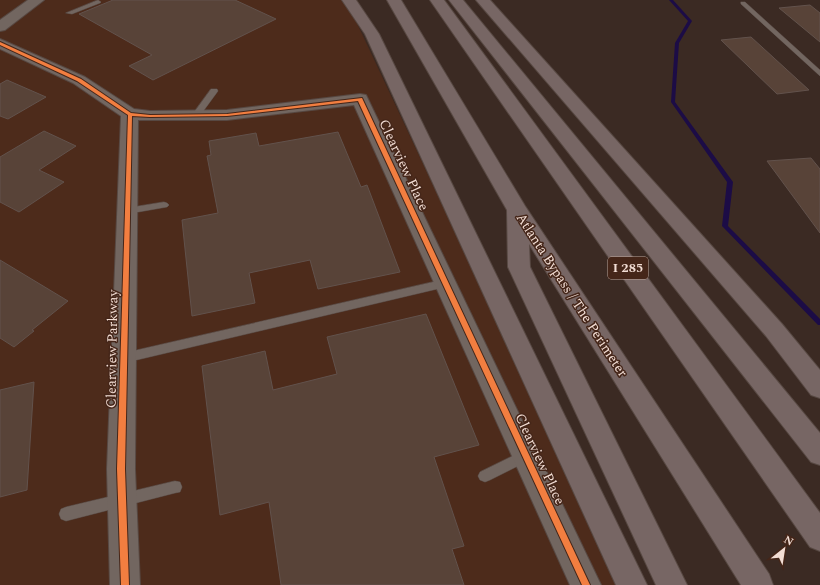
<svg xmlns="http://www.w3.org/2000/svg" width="820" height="585" font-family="Spectral,serif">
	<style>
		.built { fill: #4d2b1b }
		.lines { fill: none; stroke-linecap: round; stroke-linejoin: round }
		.stream { fill: #1c0c46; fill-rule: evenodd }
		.building { fill: #584338; stroke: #62524c }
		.lane-casing { stroke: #574842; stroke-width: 1 }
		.street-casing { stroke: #574842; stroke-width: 2 }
		.highway-casing { stroke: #574842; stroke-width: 2 }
		.lane { fill: #726660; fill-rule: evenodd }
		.street { fill: #726660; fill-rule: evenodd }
		.highway { fill: #776664; fill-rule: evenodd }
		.cycleway-casing { stroke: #452619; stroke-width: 2 }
		.cycleway { fill: #f27e40; fill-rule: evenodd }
		.labels { text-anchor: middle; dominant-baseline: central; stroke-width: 3; stroke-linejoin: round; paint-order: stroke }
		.shield { fill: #452619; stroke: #bea69c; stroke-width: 1 }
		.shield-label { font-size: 13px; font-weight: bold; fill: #f2ddd4 }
		.street-label { font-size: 14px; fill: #f2ddd4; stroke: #452619 }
	</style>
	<rect width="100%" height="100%" fill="#3b2a23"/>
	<path class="built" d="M0,0H346L621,585H0Z"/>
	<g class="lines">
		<path class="stream" d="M669,0H673L692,21L679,43L675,102L733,182L728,226L820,319V325H818L722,226L727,182L671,102L675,43L688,21Z"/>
	</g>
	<path class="building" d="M113,0H235L276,19L153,80L129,66L152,55L79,14Z
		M810,5L820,13V42L779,8Z
		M751,37L809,90L777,94L721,40Z
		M7,80L46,97L8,119L0,116V84Z
		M44,131L76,146L39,170L64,182L19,212L0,202V157Z
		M338,132L361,187L367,185L400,272L318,289L310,260L249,273L255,303L192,316L182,220L218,213L207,156L211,155L209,141L256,133L259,146Z
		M811,158L820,169V233L767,161Z
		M0,260L68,301L32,330L34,331L14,347L0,338Z
		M426,314L479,445L434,457L464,546L452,549L464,585H281L269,502L220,515L202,366L265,351L273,390L337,374L327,337Z
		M34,382L27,490L0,497V390Z"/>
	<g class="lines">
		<g class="lane-casing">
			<path id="lane" d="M98,0L101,2L100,3L72,14L66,13Z
				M741,2H745L820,70V76L741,4Z
				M211,89H217L218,91L199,117H193L192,115Z
				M164,202L167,203L169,205L167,207L127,214L122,211L127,208Z
				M446,279L451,283L450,286L124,363L120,361L118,358L120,355L124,353Z
				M525,450L530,452L532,456L530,460L490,480L485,482L480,480L478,476L480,472Z
				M175,481L180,482L182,487L180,492L175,493L66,521L61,519L59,514L61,509L66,507Z"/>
		</g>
		<g class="street-casing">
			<path id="street" d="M28,0H44L5,30L0,31V20Z
				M0,39L85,77L134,109L150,111L227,110L360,94L366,95L601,585H570L354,105L227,120H138L135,469L140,585H110L107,469L121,116L73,83L0,49Z"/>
		</g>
		<g class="highway-casing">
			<path id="highway" d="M342,0H356L379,34L647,585H616L365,34Z
				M387,0H401L525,206L769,574L773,585H741L529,244L530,267L687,585H656L508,267L507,210Z
				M430,0H444L820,513V551L810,547Z
				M449,0H463L820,433V465L811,462Z
				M476,0H490L782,324L820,370V398L811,395L766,336Z"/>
		</g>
		<use href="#lane" class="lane"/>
		<use href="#street" class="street"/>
		<use href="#highway" class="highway"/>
		<g class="cycleway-casing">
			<path id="cycleway" d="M0,42L81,79L131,113L150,115L227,114L362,98L590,585H582L358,101L227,116L150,117L132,116L125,469L129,585H121L117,469L128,115L77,81L0,45Z"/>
		</g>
		<use href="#cycleway" class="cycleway"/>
	</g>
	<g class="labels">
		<rect class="shield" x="608" y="257" width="40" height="22" rx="3"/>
		<g class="shield-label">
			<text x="628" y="268">I 285</text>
		</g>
		<g class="street-label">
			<text transform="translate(404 165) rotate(65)">Clearview Place</text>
			<text transform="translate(572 295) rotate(57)">Atlanta Bypass / The Perimeter</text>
			<text transform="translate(112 349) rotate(-89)">Clearview Parkway</text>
			<text transform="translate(540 459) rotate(65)">Clearview Place</text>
		</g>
	</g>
	<g transform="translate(784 549) rotate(30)" stroke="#452619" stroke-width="3" paint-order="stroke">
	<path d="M0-3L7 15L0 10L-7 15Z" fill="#f2ddd4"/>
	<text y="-6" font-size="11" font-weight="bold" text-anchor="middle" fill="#f2ddd4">N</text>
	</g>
</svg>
